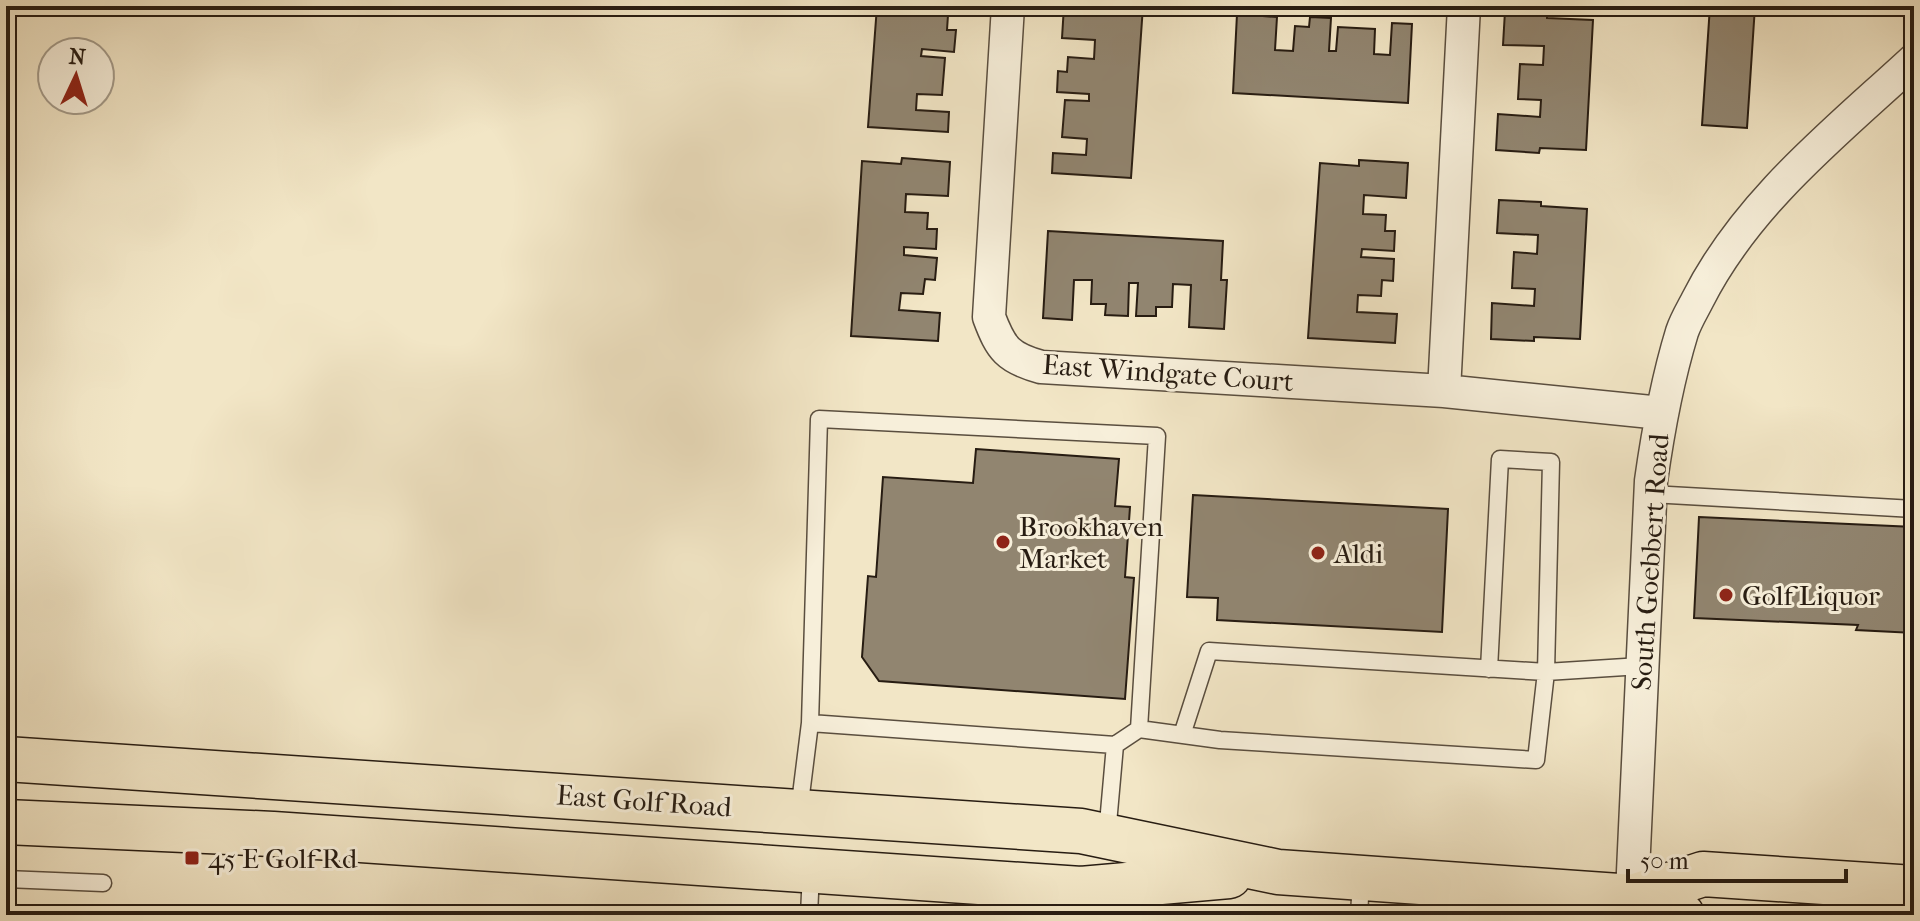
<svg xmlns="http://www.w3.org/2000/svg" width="1920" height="921" font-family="'IM FELL French Canon',serif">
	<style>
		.building { fill: #918570; stroke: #271c12; stroke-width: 2 }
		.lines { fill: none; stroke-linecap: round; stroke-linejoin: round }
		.lane-casing { stroke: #5a4e3f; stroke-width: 19 }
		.street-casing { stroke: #5a4e3f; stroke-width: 35 }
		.primary-casing { stroke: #271c12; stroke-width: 47 }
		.lane { stroke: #f7efda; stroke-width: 16 }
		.street { stroke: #f7efda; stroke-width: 32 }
		.primary { stroke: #f2e6c6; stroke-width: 44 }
		.poi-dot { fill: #8f2418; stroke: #f7efda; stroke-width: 3 }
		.labels { text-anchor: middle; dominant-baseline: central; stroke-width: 6; stroke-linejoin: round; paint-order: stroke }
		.street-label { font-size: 28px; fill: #271c12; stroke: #f7efda }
		.poi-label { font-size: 28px; fill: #271c12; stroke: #f7efda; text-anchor: start }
	</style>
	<rect width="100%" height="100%" fill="#f2e6c6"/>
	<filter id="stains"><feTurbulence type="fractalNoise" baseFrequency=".0025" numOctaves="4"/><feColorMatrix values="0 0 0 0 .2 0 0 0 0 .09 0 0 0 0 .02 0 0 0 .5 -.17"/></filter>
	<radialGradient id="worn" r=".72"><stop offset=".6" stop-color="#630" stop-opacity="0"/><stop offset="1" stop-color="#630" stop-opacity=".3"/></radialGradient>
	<path class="building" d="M877,6H923L922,14L948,15L947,30H956L954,52L922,49L921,56L945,58L942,95L917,94L916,110L949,112L948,132L868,127Z
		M1064,6H1143L1131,178L1052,173L1053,153L1086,155L1087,139L1062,137L1065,100L1089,101V94L1057,92L1058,71L1067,72L1068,57L1094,59L1095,40L1062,38Z
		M1710,6H1755L1747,128L1702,125Z
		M1505,11L1547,13V18L1593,20L1586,150L1540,148L1539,153L1496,150L1498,114L1540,117L1541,100L1518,99L1520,64L1543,65L1544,46L1503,45Z
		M1237,14L1277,17L1275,50L1293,51L1295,26L1309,27L1310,17L1331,18L1329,51H1336L1338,27L1375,29L1374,54L1390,55L1392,23L1412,24L1408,103L1233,93Z
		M902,158L950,162L948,196L906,194L905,212L928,213L927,229H937L936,249L904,247V255L937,258L935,280L925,279L923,294L901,293L899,310L940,313L938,341L851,336L862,161L901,164Z
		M1359,160L1408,163L1406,198L1364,195L1363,214L1386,215L1385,231H1395L1394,251L1362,249L1361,257L1394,259L1393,281L1382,280L1381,296L1358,295L1357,312L1397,314L1395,343L1308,338L1320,163L1359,166Z
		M1499,200L1541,202V206L1587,209L1580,339L1534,337V341L1491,339L1492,303L1534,306L1535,289L1512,288L1514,252L1537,254L1538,235L1497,233Z
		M1048,231L1223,241L1221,280H1227L1224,329L1189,327L1191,285L1173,284L1172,307H1156V316H1136L1138,283H1129L1128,316L1105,315L1106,304H1091L1092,280H1074L1072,320L1043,318Z
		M976,449L1119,459L1115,506L1130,507L1125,577L1134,578L1125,699L879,681L862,657L868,576L876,577L883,477L973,483Z
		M1193,495L1448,509L1442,632L1217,620L1218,598L1187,597Z
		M1699,517L1914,527V633L1856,630L1858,625L1694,618Z"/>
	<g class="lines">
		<g class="lane-casing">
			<path id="lane" d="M1651,494L1914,509
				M810,723L819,419L1157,436L1139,729L1115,745
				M1139,729L1220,740L1536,760L1546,672L1551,462L1500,459L1489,669
				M1182,735L1209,651L1546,672L1641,666
				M799,811L810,723L1115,745L1107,835
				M6,879L103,883
				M809,915L811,872
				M1359,915L1361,881"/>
		</g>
		<g class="street-casing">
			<path id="street" d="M1008,6L989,317C1001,349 1008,358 1041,367L1444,391L1661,413
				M1444,391L1464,6
				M1631,915L1651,481C1658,431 1667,381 1682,332C1686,320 1693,309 1698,299C1747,202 1836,132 1914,60"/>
		</g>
		<g class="primary-casing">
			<path id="primary" d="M6,759L1081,831L1278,872L1633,897L1682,915
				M6,822L273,834L1081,889L1229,876
				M1633,897L1703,874L1914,888"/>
		</g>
		<use href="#lane" class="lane"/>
		<use href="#street" class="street"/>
		<use href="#primary" class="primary"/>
	</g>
	<g class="poi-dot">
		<circle cx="1003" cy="542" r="8"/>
		<circle cx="1318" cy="553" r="8"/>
		<circle cx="1726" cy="595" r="8"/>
		<rect x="184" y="850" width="16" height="16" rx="4"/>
	</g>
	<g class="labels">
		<g class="street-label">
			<text transform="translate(1168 373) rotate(4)">East Windgate Court</text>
			<text transform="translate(1650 562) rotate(-86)">South Goebbert Road</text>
			<text transform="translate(644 801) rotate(4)">East Golf Road</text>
		</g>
		<g class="poi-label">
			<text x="1019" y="526">Brookhaven<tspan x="1019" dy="32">Market</tspan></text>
			<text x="1334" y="553">Aldi</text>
			<text x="1742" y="595">Golf Liquor</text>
			<text x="208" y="858">45 E Golf Rd</text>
		</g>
	</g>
	<rect width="1920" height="921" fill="none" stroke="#f2e6c6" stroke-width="32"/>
	<rect x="8" y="8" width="1904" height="905" fill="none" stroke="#271c12" stroke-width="4"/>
	<rect x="16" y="16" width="1888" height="889" fill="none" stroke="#271c12" stroke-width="2"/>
	<g transform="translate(76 76) rotate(4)"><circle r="38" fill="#f7efda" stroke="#a49b8a" stroke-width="2"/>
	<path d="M0-6L14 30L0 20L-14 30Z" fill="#8f2418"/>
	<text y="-12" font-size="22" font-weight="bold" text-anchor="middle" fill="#271c12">N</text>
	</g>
	<path d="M1628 869v12h218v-12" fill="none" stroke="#271c12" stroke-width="4"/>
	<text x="1640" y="869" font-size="24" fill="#271c12" stroke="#f7efda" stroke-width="6" paint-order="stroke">50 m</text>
	<rect width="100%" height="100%" filter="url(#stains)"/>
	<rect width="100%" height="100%" fill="url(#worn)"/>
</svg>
